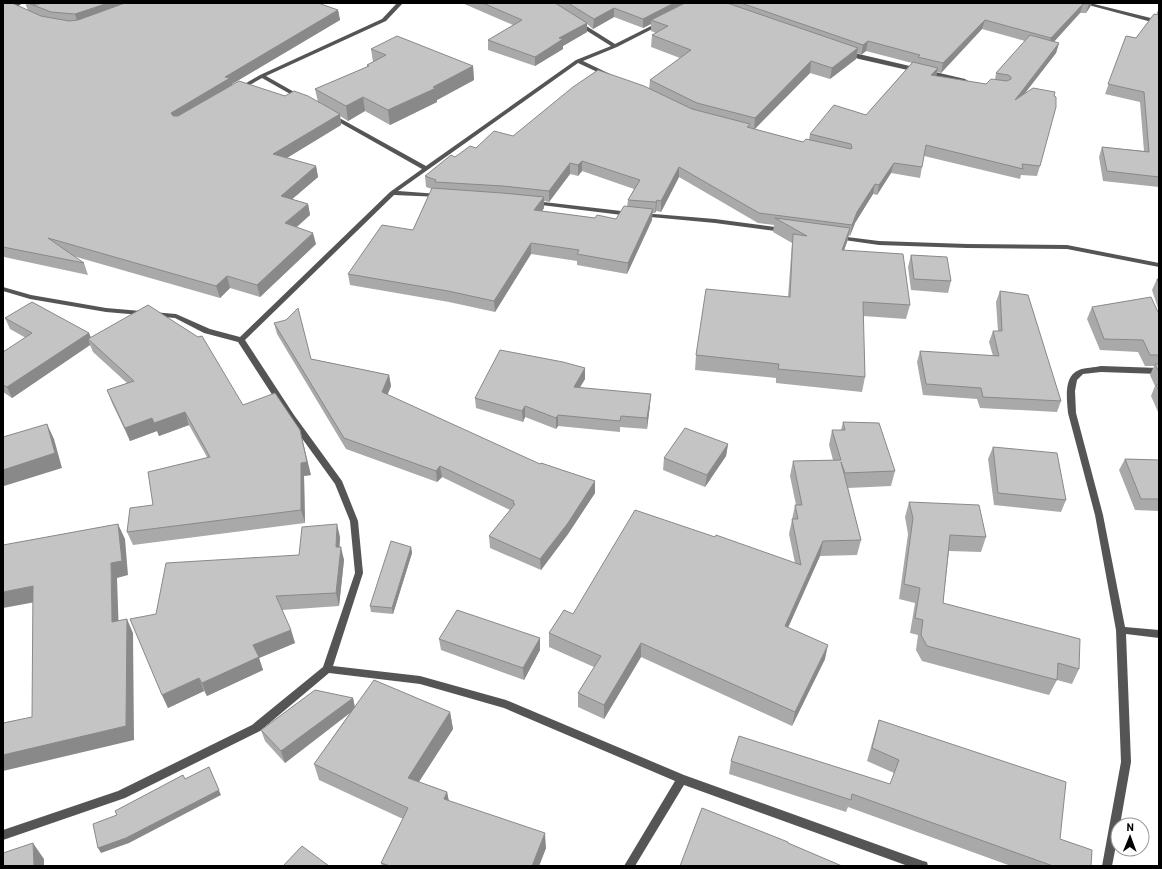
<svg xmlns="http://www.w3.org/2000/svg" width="1162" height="869" font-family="Barlow,sans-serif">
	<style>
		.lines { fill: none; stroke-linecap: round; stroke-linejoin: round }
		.minor { fill: #555; fill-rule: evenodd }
		.wall { fill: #a9a9a9; fill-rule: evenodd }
		.shaded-wall { fill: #898989 }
		.building { fill: #c4c4c4; stroke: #898989 }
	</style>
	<rect width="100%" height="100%" fill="#fff"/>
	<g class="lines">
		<path class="minor" d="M16,3H23L3,15V11Z
			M397,3H403L386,21L266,76L303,97V99H299L262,78L241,90L236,89L260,75L382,19Z
			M1081,3H1090L1159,20V24Z
			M576,22H580L615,44L659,22L664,23L617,47L583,61L610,74V76H606L578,63L398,191L439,194L442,196L441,197L394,195L245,340L294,415L342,481L358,521L363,573L333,666L420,676L506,700L684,775L923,861L927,862L928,866H908L684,785L635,866H624L675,781L504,708L420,684L329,673L260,731L125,798L3,840V830L118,791L252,725L323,667L355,573L350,521L335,484L288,419L238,342L204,333L175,318L106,312L30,299L3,291V287L31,295L106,308L176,314L210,329L240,337L390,192L422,169L330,117V115H334L426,166L576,60L611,46L576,24Z
			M846,51L965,79L968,81L965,83L859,59L844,54L843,53Z
			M535,201L630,212L633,214L630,216L533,204L532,203Z
			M642,213L715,219L783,228L786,230L783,232L715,223L640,216L639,215Z
			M839,236L879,241L967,244L1067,245L1159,263V267L1067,249L967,248L879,245L837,239V237Z
			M1101,366L1159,368V374L1101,372L1083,374L1077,380L1075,391L1076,413L1103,515L1125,627L1159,630V638L1126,634L1131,762L1120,825H1118V835L1112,866H1102L1121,762L1116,630L1095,515L1068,413C1067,400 1063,376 1079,370C1086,367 1094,368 1101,366Z"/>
	</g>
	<path class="wall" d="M3,3L28,10L25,3H29L37,5L338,10L340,20L232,84V85L285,96L318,102L315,89L367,67V65L373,62L371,49L473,66L474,80L437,100V102L390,125L365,111L348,121L340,116L341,125L287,158L316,166L318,177L292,199L308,204L310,215L296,227L316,244L260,297L230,288L220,298L73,256L84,263L88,275L4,257L3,259Z
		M462,3H1092L1090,7L1086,13H1080L1054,42L1059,43L1056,53L1025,93L1040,166L1037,176L1021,175L1020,179L924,156L920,178L891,173L877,195L873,194L855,223L850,236L849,235L847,242L844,250L910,305L906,319L863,316L865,377L862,392L776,383V378L695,370L696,355L788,297L792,243L773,232L774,225L758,223L679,177L661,212L656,211L655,213H652V220L627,274L577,265V261L531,254L495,312L449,302L350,285L348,274L413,230L432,189L426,187L425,176L455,157L476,148L513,136L649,89L650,80L680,58L651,47L652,35L656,33L651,31V24L643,28L614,17L593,29L587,24V32L563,46V49L535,66L488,50V40L513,25ZM982,29L1025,41L996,73L995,80L986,84L936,76L937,72L941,73ZM866,51L912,63L866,115L810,134L809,139L803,142L754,129L810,73L830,79L856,59L857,53L861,55ZM582,171L634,189L628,200L627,207L616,219L595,218L542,211L544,208V201L549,202L570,174L578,176Z
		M1159,8V187L1103,181L1099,157L1102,147L1144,151L1140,102L1105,94L1126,36L1136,38L1156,15Z
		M911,255L951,281L948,293L911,290L908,267Z
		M1157,279H1159V311L1152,290Z
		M1000,291L1061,401L1057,412L980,408L977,399L923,395L917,362L920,351L993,356L989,342L993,331H998L996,302Z
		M1092,307L1159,314V414L1151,396L1155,386L1150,375L1154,366H1145L1138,352L1100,350L1087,319Z
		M5,318L89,333L91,338L243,405L311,475L304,476L305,523L133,545L127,532L153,505L207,457L189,425L159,436L157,431L130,441L112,403L107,390L127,383L93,352L90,345L12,398L3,392V352L26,338L10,329Z
		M274,323L311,359L389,375L391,386L387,395L595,493L568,534L541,570L490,548L489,536L510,510L442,477L437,482L346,449L277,334Z
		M585,368V379L580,387L650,405L647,429L620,427V432L558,426L556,429L525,417L523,422L476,408L475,398Z
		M843,422L895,471L891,486L848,488L861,540L857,555L820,556L788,628L825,659L792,726L641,657L604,719L578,707V693L594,667L549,647V633L573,614L715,537L795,563L789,534L795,505H796L790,476L793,461L833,460L829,445L832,430H841Z
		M728,444L726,456L705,487L663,470L664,458Z
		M993,447L1066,500L1061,512L994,505L988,459Z
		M1125,459L1159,460V511L1135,510L1119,470Z
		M909,502L986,537L981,552L949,551L943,603L1079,669L1072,684L1057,680L1049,695L922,661L916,650L918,635L910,633L915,603L899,599L908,534L905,517Z
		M340,537L339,547L344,560L339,606L282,610L291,630L295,643L259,658L263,670L207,696L204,691L168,708L162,695L299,555Z
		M411,547L412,553L393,614L371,612L370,606Z
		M540,638V650L524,680L441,650L439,639Z
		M353,698L355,707L450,712L453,729L419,782L447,792L449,801L546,848L539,866H382L381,863L403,819L319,780L314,764L350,713L285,763L265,741L261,730Z
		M879,720L1060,839L1091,866H1011L848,807L846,812L729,774L731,761L890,784L894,773L867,761L875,733Z"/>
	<path class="shaded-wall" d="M108,3H139L78,24L75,14Z
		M674,3H692L651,20V24L643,28V19Z
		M1089,3H1092L1090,7L1086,13Z
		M1083,4L1080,13L1048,48L1051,38Z
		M614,8V17L593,29L594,19Z
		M338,10L340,20L232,84L233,89L174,124L171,113L225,77Z
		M985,20L982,29L941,73L943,63Z
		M587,23V32L563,46V49L535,66V57L559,38Z
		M868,41L866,51L861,55L863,45Z
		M1059,43L1056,53L1012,110L1015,100Z
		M858,48L856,59L830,79L832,68Z
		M811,61L810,73L754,130L755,118Z
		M473,66L474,80L437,100V102L390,125L388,110Z
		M938,68L935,78L931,75Z
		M363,97L365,111L348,121L346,106Z
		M340,114L341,125L275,165L273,154Z
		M582,161V171L578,176V165Z
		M570,163V174L549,202V191Z
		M894,163L891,173L877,195L879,185Z
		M316,166L318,177L283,207L281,196Z
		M679,167V177L661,212V201Z
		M875,184L873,194L855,223L850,236L852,225L857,212Z
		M544,197V208L535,221L534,210Z
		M657,200L656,211L655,213L656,202Z
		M308,204L310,215L288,235L285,223Z
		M653,209L652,220L627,274L628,263Z
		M850,228L847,242L839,264L842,250Z
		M313,233L316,244L260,297L257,285Z
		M531,243V254L495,312L494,301Z
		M227,276L230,288L220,298L216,286Z
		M89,333L93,343L88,339L90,345L12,398L7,387Z
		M585,368V379L574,397V387Z
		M389,375L391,386L384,404L382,392Z
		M651,394L650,405L647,429V418Z
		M525,406V417L523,422L522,411Z
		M185,412L189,425L159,436L154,423Z
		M558,415V426L556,429V418Z
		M152,418L157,431L130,441L125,428Z
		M47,424L54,439L62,468L4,486L3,493V470Z
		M300,430L311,475L304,476L305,523L301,510Z
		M728,444L726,456L705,487L707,475Z
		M440,466L442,477L437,482L436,471Z
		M595,481V493L568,534L541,570L540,559Z
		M118,524L125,539L128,575L117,578L119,636L112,622L111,563Z
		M337,524L340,537L339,560L336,547Z
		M823,541L820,556L782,641L785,626Z
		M341,547L344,560L339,606L336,593Z
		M411,547L412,553L393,614L392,608Z
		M33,586L41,601L3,608V592Z
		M127,619L133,633L134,740L3,771V755Z
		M291,630L295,643L259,658L263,670L207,696L202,683L253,645Z
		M540,638V650L524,680L523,668Z
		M641,643V657L604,719V705Z
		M828,645L825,659L792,726L795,712Z
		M199,678L204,691L168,708L162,695Z
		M353,698L355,709L285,763L281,751Z
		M450,712L453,729L411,794L408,778Z
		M209,767L221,795L129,843L101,853L98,848Z
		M447,792L450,808L444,799Z
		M545,833L546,848L539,866H532Z
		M33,843L44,859V866H34Z"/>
	<path class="building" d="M6,3H12L41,16L69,21L78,20L125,3H318L338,10L225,77L230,78L171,113L173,116H178L239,81L285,96L294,91L308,96L340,114L273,154L316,166L281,196L308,204L285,223L313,233L257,285L227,276L216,286L48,238L84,263L3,247V4Z
		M28,3L37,5L41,3H108L75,14L51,12Z
		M483,3H555L587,23L559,38L563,39L535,57L488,40L522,20Z
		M568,3H674L643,19L614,8L594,19Z
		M685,3H727L858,48L832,68L811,61L755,118L697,103L650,80L691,50L652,35L668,26L651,20Z
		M741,3H1089V4H1083L1051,38L985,20L943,63L918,57L920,55L868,41L863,45Z
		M1154,14L1159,15V177L1107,171L1102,147L1149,152L1144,92L1108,84L1126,36L1136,38Z
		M1030,35L1059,43L1015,100L1033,88L1055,92L1054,96L1056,97V107L1040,166L1022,164L1023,169L926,145L922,167L894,163L879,185L875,184L857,212L852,225L759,213L679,167L661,201L657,200L656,202L628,200L640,180L582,161L578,165L570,163L549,191L503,186L435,182L436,180L425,176L451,155L455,157L470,146L476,148L494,131L513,136L573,87L598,70L644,86L692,109L750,124L747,127L803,142L806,139L851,149L852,148L851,144L810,134L834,105L866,115L913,62L938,68L931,75L986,84L991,79L1007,81L1011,79V77L1008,75L996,73Z
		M397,36L473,66L433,87L436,88L388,110L363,97L346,106L315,89L369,66L367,65L386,55L371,49Z
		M432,188L502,193L544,197L534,210L595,218L597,215L616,219L624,206L653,209L628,263L577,254L579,250L531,243L494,301L448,291L348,274L382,225L413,230Z
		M775,218L850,228L842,250L903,254L910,305L863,302L865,377L778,369L779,364L696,355L706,289L790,297L793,234L807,236Z
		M911,255L947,257L951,281L914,279Z
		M1157,279H1159V285Z
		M1000,291L1028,295L1061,401L983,397L981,388L926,384L920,351L999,356L993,331H1002Z
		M1151,297L1159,314V355H1150L1143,340L1104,339L1092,307Z
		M32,302L89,333L7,387L3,385V352L32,333L5,318Z
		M148,305L198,337L202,336L243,405L275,393L300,430L307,462L301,463V510L127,532L130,508L153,505L148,472L210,457L185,412L154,423L152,418L125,428L107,390L134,381L88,339Z
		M298,308L311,359L389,375L382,392L540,464L541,463L595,481L568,523L540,559L489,536L515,504L513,503L514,501L440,466L436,471L344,438L274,323L286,320Z
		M500,350L563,362L585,368L574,387L651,394L647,418L621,416L620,421L558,415L556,418L525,406L522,411L475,398Z
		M1155,364H1159V372Z
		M1156,385H1159V391Z
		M843,422L879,423L895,471L845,473L841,462L861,540L823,541L785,626L828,645L795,712L641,643L604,705L578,693L601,656L549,633L564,610L573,614L635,510L715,537L716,535L801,565L792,519H798L795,505H802L793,461L841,460L832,430H845Z
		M47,424L55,453L3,470V437Z
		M685,428L728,444L707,475L664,458Z
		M993,447L1057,453L1066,500L998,493Z
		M1125,459L1159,460V499H1141Z
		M909,502L979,505L986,537L950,535L943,603L1080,639L1079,669L1058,663L1057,680L927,646L921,635L923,620L915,618L920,588L904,584L913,518Z
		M118,524L122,561L111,563L112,622L127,619L126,726L3,755V723L32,717L33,586L3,592V545Z
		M337,524L336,547H341L336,593L276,596L291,630L253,645L259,657L202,683L199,678L162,695L130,619L156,614L166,563L299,555L302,527Z
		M391,541L411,547L392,608L370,606Z
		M457,610L540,638L523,668L439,639Z
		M374,680L450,712L408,778L447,792L444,799L545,833L532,866H390L381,863L408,808L314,764Z
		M315,690L353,698L281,751L261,730Z
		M879,720L1066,782L1060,839L1092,850L1091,866H1053L852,794L851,800L731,761L739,736L890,784L899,760L872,748Z
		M209,767L219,790L126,838L98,848L93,824L117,815L115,811L183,775L185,779Z
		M702,808L788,842V843L842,866H680Z
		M33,843L34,866H3V853Z
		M302,846L329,866H283Z"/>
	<rect width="1162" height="869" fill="none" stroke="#000000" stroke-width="8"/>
	<g transform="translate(1130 837) rotate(1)"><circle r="19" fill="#ffffff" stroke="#999999"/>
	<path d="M0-3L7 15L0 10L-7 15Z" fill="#000000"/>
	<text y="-6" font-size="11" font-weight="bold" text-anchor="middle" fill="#000000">N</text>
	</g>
</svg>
